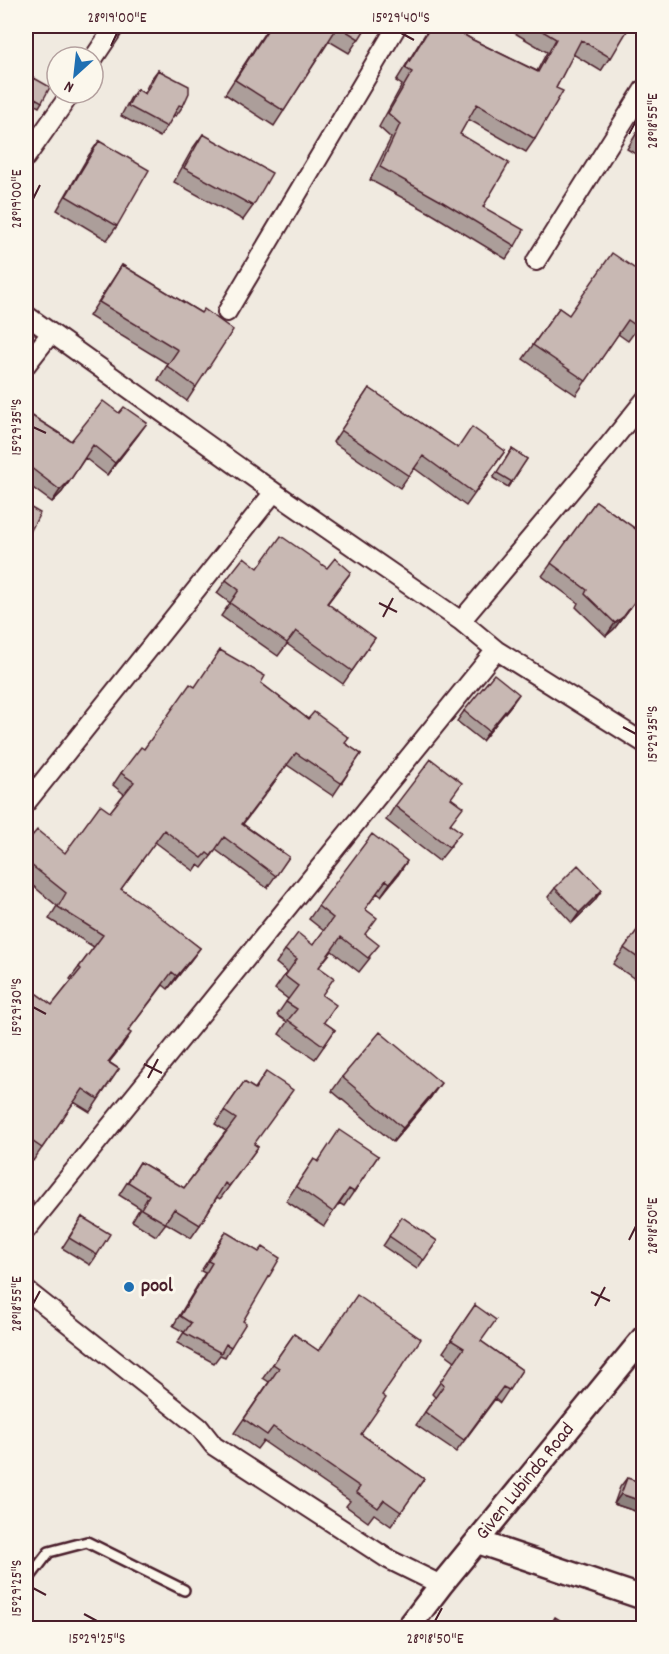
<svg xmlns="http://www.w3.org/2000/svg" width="669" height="1654" font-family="Dekko,sans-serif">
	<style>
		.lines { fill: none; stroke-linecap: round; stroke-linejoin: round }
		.service-casing { stroke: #4a1f2b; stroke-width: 14 }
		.minor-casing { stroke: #4a1f2b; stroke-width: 22 }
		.tertiary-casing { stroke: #4a1f2b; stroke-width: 27 }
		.service { stroke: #fbf7ec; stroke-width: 9 }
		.minor { stroke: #fbf7ec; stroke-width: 18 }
		.tertiary { stroke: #fbf7ec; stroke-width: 22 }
		.wall { fill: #ac9e9a; stroke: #4a1f2b; stroke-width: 1.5 }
		.shaded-wall { fill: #8c817d; stroke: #4a1f2b; stroke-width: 1.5 }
		.building { fill: #c8b8b3; stroke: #4a1f2b; stroke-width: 1.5 }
		.ticks { fill: none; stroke: #4a1f2b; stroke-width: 2 }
		.poi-dot { fill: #1f6fb2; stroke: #fbf7ec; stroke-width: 2 }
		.labels { text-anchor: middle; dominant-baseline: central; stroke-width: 6; stroke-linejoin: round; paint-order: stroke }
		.poi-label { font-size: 20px; font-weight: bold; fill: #4a1f2b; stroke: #fbf7ec; text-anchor: start }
		.street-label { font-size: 20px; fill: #4a1f2b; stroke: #fbf7ec }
		.neatline { fill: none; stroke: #4a1f2b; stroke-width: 2 }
		.ticks-label { font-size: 15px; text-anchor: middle; fill: #4a1f2b }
	</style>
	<rect width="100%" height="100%" fill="#f0eae0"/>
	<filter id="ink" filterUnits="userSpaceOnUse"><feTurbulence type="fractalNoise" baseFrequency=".0167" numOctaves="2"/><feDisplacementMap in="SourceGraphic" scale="12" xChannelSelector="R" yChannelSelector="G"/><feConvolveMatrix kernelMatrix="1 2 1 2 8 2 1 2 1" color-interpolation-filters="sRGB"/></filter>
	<g filter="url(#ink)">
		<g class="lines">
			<g class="service-casing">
				<path id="service" d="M26,1582L49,1552L87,1542L184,1590"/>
			</g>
			<g class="minor-casing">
				<path id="minor" d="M93,59L115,26
					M26,157L71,93
					M536,261L644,89
					M227,312L397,26
					M26,315L274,492L461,621L496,650L644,743
					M26,365L51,333
					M461,621L608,446L644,401
					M26,803L274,492
					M26,1230L496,650
					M26,1290L199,1427L214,1446L388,1559L441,1585"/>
			</g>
			<g class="tertiary-casing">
				<path id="tertiary" d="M478,1542L644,1598
					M408,1628L441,1585L644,1337"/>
			</g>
			<use href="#service" class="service"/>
			<use href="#minor" class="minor"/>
			<use href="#tertiary" class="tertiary"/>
		</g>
		<path class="wall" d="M269,26H367L349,53L329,41L274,126L225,94Z
			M430,26H449L473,40L537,71L547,52L503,26H630L601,71L573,54L556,88L535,139L526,152L468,119L460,134L483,207L515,246L506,259L432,214L370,180L391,138L379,127L402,85L396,81Z
			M158,70L183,106L176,116L174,115L160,137L121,116L130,99L137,89L144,93L151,79Z
			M34,78L42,102L39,107L26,100V93Z
			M644,121V159L627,149Z
			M203,134L253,206L243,220L174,182L193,148Z
			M99,141L117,226L107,240L57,210L89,155Z
			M122,265L201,313L196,387L187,401L158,380L168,364L89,316Z
			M559,308L569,315L644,319L628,341L618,334L576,395L523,359Z
			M369,388L458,448L505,451L466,506L414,468L400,488L333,442Z
			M26,412L71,441L138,435L107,475L85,458L62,492L52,502L26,483Z
			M512,449L527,459L508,487L493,478Z
			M596,501L644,535V607L636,600L614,629L606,636L576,607L578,603L542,576Z
			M258,568H327L351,572L327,604L375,638L343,684L287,644L278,656L221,616L230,603L217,593L226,580Z
			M261,683L308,719L361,754L333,796L287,765L243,824L289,857L267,888L216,850L202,868L198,865L194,871L155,842L121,889L200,948L168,989L163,985L128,1031L122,1046L109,1062L119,1069L90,1112L74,1102L33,1161L26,1155V986L52,1005L72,980L70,979L94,947L49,919L57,906L26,880V843L65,853L110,812L124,794L113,785L121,773L144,749L195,687Z
			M512,704L482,741L457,721L464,711Z
			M451,798V846L439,861L386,820L395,806Z
			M407,861L381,896L377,893L365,909V934L370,958L359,972L332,951L319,967L324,1022L335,1030L315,1059L279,1034L287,1022L277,1015L288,999L275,989L287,972L276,963L285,950L313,945L324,931L309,919L318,906Z
			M555,888L595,900L572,923L548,897Z
			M644,921V985L613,964Z
			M266,1072L254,1144L258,1147L220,1199L217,1197L200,1225L191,1238L166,1223L156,1236L132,1221L140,1208L119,1195L140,1162L184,1188L226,1131L215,1124L244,1082L255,1089Z
			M342,1077L431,1097L393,1142L332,1091Z
			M378,1156L344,1206L339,1203L324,1226L286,1201L314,1159L318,1161Z
			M82,1217L97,1255L90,1265L62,1248Z
			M402,1217L437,1241L417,1269L383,1246Z
			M226,1232L243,1321L231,1347L225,1357L220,1355L214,1363L177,1343L184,1332L173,1326L205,1273L201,1271Z
			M475,1305L481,1341L522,1370L500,1403L495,1399L456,1452L416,1425L435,1397L432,1394L455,1361L443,1352Z
			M294,1334L382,1395L361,1434L424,1479L391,1526L374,1514L368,1522L346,1506L350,1501L263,1441L257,1449L234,1433L269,1382L263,1378Z
			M627,1478L642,1483L644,1481V1514L614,1504L620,1487Z"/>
		<path class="shaded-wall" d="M147,423L138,435L107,475L115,463Z
			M71,479L62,492L52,502L60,490Z
			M644,589L614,629L606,636L615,623Z
			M519,694L512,704L482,741L489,731Z
			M407,861L398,875L381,896L390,883Z
			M602,890L595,900L572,923L579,913Z
			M200,948L191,960L168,989L177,976Z
			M131,1033L122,1046L100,1074L108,1062Z
			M441,1083L431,1097L393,1142L403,1128Z
			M621,1494L644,1502V1514L614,1504Z"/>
		<path class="building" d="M270,26H367L359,39L338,26L284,111L235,80Z
			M431,26H449L473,40L538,72L556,39L534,26H630L611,58L581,40L556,88L563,91L535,139L477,104L460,134L509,163L483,207L524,230L515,246L441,201L380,167L400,124L388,113L412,72L405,68Z
			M158,70L189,86V93L183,106L179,105L167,127L128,106L137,89L145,94Z
			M34,78L50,87L42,102L26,93Z
			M644,124V139L637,135Z
			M203,134L272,173L253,206L184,168Z
			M99,141L149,170L117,226L66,196Z
			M612,253L644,275V319L638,327L628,320L586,381L533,345L559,308L569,315Z
			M122,265L201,313L204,309L233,330L196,387L167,366L178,350L99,302Z
			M369,388L458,448L472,427L505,451L474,493L423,456L409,476L341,430Z
			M103,401L119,413L124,407L147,423L115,463L93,445L71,479L60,490L26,464V412L71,441Z
			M512,449L527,459L512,482L497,473Z
			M596,501L644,535V589L624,616L615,623L585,594L587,590L551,563Z
			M26,505L40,513L26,540Z
			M281,536L327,568L335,558L351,572L327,603L375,638L352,671L296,631L287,643L230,603L239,590L226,580L244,557L258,568Z
			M220,650L265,676L261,683L308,719L314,712L349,738L345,743L361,754L341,783L296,753L242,824L289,857L276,876L224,837L211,856L207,853L202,858L164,830L121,889L149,908L200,948L177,976L172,972L128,1031L131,1033L108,1062L119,1069L98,1099L83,1089L42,1148L26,1137V986L52,1005L81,969L79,967L103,935L58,907L66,893L26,861V843L37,830L65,853L100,805L110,812L134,782L121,773L141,747L144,749L190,684L195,687Z
			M494,674L519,694L489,731L464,711Z
			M26,742L30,745L26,751Z
			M431,759L462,783L451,798L463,807L450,824L461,832L449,847L395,806Z
			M372,834L407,861L390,883L386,880L365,909L377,918L365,934L379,945L368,958L341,937L319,967L334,978L322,995L336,1005L324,1022L335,1030L324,1046L288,1020L297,1009L286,1002L298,986L285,976L297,959L285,950L298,933L313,945L333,918L318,906Z
			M578,865L602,890L579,913L555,888Z
			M644,921V962L624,948Z
			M380,1032L441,1083L403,1128L342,1077Z
			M266,1072L293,1090L254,1144L258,1147L229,1186L225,1183L200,1225L174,1209L165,1223L141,1209L149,1195L128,1182L140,1162L184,1188L236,1119L224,1111L244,1082L255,1089Z
			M339,1130L378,1156L354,1192L349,1189L333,1212L296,1186L314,1159L318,1162Z
			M26,1198L33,1202L26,1212Z
			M82,1217L110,1234L97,1255L69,1238Z
			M402,1217L437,1241L424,1260L389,1236Z
			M226,1232L259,1252L263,1247L280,1258L243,1321L246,1323L231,1347L226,1344L221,1353L184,1333L191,1323L180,1316L212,1263L208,1261Z
			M357,1295L421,1339L382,1395L386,1398L361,1434L424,1479L401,1512L384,1500L378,1508L356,1492L360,1487L273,1427L267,1435L244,1419L279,1368L273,1364L294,1334L319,1351Z
			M475,1305L496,1320L481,1341L522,1370L509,1390L503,1387L464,1440L425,1412L444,1385L440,1382L464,1348L451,1340Z
			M627,1478L644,1483V1502L621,1494Z
			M555,1617L574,1629H548Z"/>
	</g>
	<path class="ticks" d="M401,33L414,40M111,46L117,33M629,134L636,121M33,199L40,185M33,427L46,433M379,603L397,612M383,617L393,598M623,727L636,734M33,1007L46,1014M144,1064L162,1073M148,1078L158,1059M629,1240L636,1226M591,1292L610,1301M33,1304L40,1291M595,1306L605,1287M33,1588L46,1595M84,1614L97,1621M435,1621L442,1608"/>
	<circle class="poi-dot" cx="129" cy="1287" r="6"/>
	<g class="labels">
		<g class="poi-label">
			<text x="141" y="1287">pool</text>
		</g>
		<g class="street-label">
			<text transform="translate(526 1482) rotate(-51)">Given Lubinda Road</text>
		</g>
	</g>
	<rect width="669" height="1654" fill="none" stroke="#fbf7ec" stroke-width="66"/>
	<g transform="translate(75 75) rotate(207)"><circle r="28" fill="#fbf7ec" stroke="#b4a19f" stroke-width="1.5"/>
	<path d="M0-4.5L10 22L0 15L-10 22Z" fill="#1f6fb2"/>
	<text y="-9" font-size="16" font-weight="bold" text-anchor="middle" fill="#4a1f2b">N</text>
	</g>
	<rect x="33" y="33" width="603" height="1588" class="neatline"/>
	<g class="ticks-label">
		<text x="117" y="22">28°19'00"E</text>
		<text x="401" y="22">15°29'40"S</text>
		<text transform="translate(652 121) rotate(-90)" y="5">28°18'55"E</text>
		<text transform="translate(16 199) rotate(-90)" y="5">28°19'00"E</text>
		<text transform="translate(16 427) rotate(-90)" y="5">15°29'35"S</text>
		<text transform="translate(652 734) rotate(-90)" y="5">15°29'35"S</text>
		<text transform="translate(16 1007) rotate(-90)" y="5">15°29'30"S</text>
		<text transform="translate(652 1226) rotate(-90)" y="5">28°18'50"E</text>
		<text transform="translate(16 1304) rotate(-90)" y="5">28°18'55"E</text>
		<text transform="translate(16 1588) rotate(-90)" y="5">15°29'25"S</text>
		<text x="97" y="1643">15°29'25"S</text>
		<text x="435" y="1643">28°18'50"E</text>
	</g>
</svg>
